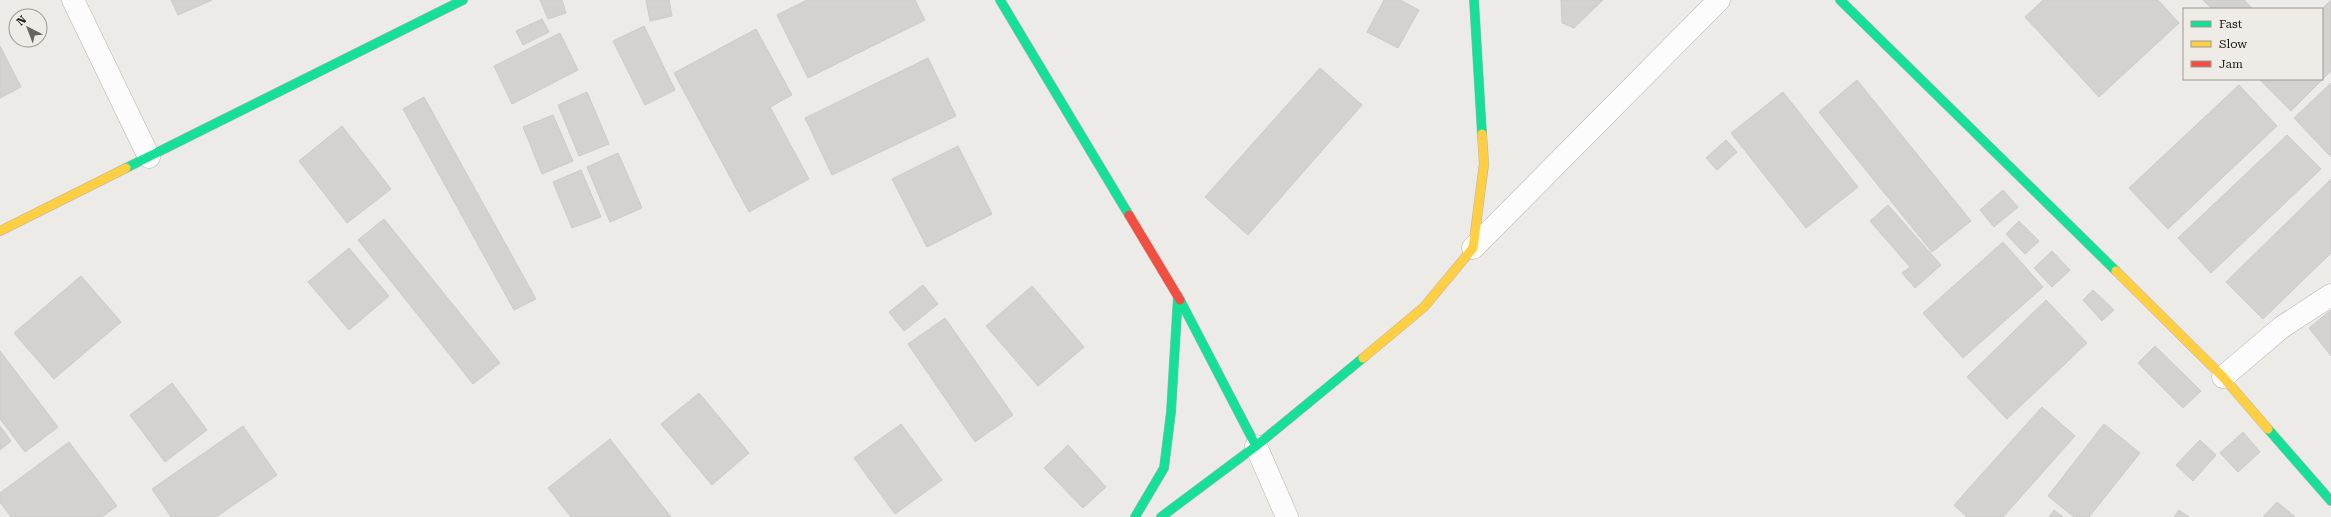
<svg xmlns="http://www.w3.org/2000/svg" width="2331" height="517" font-family="'Roboto Serif',serif">
	<style>
		.building { fill: #d4d2d0; stroke: #cccbc9 }
		.lines { fill: none; stroke-linecap: round; stroke-linejoin: round }
		.street-casing { stroke: #b4b2b0; stroke-width: 23 }
		.fast-casing { stroke: #b4b2b0; stroke-width: 10 }
		.slow-casing { stroke: #b4b2b0; stroke-width: 10 }
		.jam-casing { stroke: #b4b2b0; stroke-width: 10 }
		.street { stroke: #fcfcfc; stroke-width: 22 }
		.fast { stroke: #16e098; stroke-width: 9 }
		.slow { stroke: #ffcf43; stroke-width: 9 }
		.jam { stroke: #f24e42; stroke-width: 9 }
	</style>
	<rect width="100%" height="100%" fill="#edebe8"/>
	<path class="building" d="M171,0H212L178,15Z
		M540,0H562L566,13L548,19Z
		M646,0H669L672,16L650,21Z
		M807,0H915L925,20L808,78L777,15Z
		M1384,0H1400L1419,10L1398,48L1367,32Z
		M1561,0H1603L1574,28L1562,23Z
		M2043,0H2158L2179,23L2099,97L2025,17Z
		M2203,0H2244L2253,9H2212Z
		M2331,0V71L2291,111L2259,79H2322V9Z
		M542,19L549,32L523,45L516,31Z
		M644,26L675,90L645,105L613,41Z
		M756,29L792,95L770,107L809,179L749,212L674,73Z
		M560,33L578,70L512,104L494,66Z
		M0,46L21,87L0,98Z
		M928,58L956,116L832,175L805,118Z
		M1320,68L1362,105L1248,235L1205,197Z
		M1857,80L1971,221L1932,252L1819,112Z
		M2331,83V157L2294,118Z
		M2239,85L2277,126L2168,229L2129,188Z
		M587,92L609,144L579,156L558,105Z
		M1783,92L1858,187L1806,228L1731,133Z
		M424,97L536,299L514,310L403,109Z
		M553,115L573,161L542,174L523,127Z
		M342,126L391,189L347,223L299,161Z
		M2287,135L2321,169L2211,273L2178,238Z
		M1726,140L1737,152L1717,170L1706,158Z
		M958,146L992,214L927,247L892,179Z
		M618,153L642,208L610,222L587,167Z
		M581,170L601,217L572,228L553,182Z
		M2331,179V253L2263,319L2226,282Z
		M2003,190L2018,207L1994,227L1980,210Z
		M1888,205L1941,265L1915,288L1902,273L1910,267L1870,221Z
		M384,219L500,363L473,384L358,240Z
		M2019,221L2039,241L2025,254L2006,234Z
		M2003,242L2043,287L1963,358L1923,313Z
		M349,248L389,296L349,330L308,282Z
		M2052,251L2070,270L2052,287L2034,268Z
		M81,276L121,322L54,379L14,333Z
		M923,285L938,304L904,331L889,312Z
		M1032,286L1084,347L1038,386L986,326Z
		M2093,290L2114,310L2102,321L2083,300Z
		M2046,300L2087,343L2007,419L1967,377Z
		M2331,310V356L2309,328Z
		M945,318L1013,415L975,442L908,344Z
		M2155,346L2201,391L2183,408L2138,363Z
		M0,351L58,427L25,452L0,419Z
		M172,383L207,430L165,462L130,415Z
		M699,393L749,453L712,485L661,424Z
		M2042,407L2075,436L2003,517H1967L1954,505Z
		M901,424L942,480L895,514L854,458Z
		M2104,424L2140,453L2089,517H2074L2048,496Z
		M0,426L11,441L0,450Z
		M243,426L277,475L216,517H171L152,489Z
		M2243,432L2260,452L2238,472L2220,453Z
		M610,439L671,517H571L548,488Z
		M2200,440L2216,455L2193,481L2176,465Z
		M69,442L117,506L102,517H11L0,502V493Z
		M1068,445L1106,487L1083,508L1044,468Z
		M2277,502L2295,517H2263Z
		M2054,510L2063,517H2049Z
		M2179,510L2189,517H2174Z"/>
	<g class="lines">
		<g class="street-casing">
			<path id="street" d="M73,0L149,157
				M1473,248L1719,0
				M2223,377L2282,327L2331,295
				M1256,446L1287,517"/>
		</g>
		<g class="fast-casing">
			<path id="fast" d="M1000,0L1129,215
				M1474,0L1482,134
				M1840,0L2116,271
				M126,168L463,0
				M1180,300L1256,446
				M2268,429L2331,501
				M1135,517L1164,468L1171,412L1178,296
				M1161,517L1256,446L1363,358"/>
		</g>
		<g class="slow-casing">
			<path id="slow" d="M0,231L126,168
				M2116,271L2223,377L2268,429
				M1363,358L1424,307L1473,248L1484,164L1482,134"/>
		</g>
		<g class="jam-casing">
			<path id="jam" d="M1129,215L1180,300"/>
		</g>
		<use href="#street" class="street"/>
		<use href="#fast" class="fast"/>
		<use href="#slow" class="slow"/>
		<use href="#jam" class="jam"/>
	</g>
	<rect x="2183" y="8" width="140" height="72" fill="#efebe6" stroke="#9c9995"/>
	<rect x="2191" y="21" width="20" height="6" fill="#16e098" stroke="#9c9995"/>
	<text x="2219" y="28" font-size="12" fill="#1f1d1b">Fast</text>
	<rect x="2191" y="41" width="20" height="6" fill="#ffcf43" stroke="#9c9995"/>
	<text x="2219" y="48" font-size="12" fill="#1f1d1b">Slow</text>
	<rect x="2191" y="61" width="20" height="6" fill="#f24e42" stroke="#9c9995"/>
	<text x="2219" y="68" font-size="12" fill="#1f1d1b">Jam</text>
	<g transform="translate(28 28) rotate(318)"><circle r="19" fill="#efebe6" stroke="#9c9995"/>
	<path d="M0-3L7 15L0 10L-7 15Z" fill="#676563"/>
	<text y="-6" font-size="11" font-weight="bold" text-anchor="middle" fill="#1f1d1b">N</text>
	</g>
</svg>
